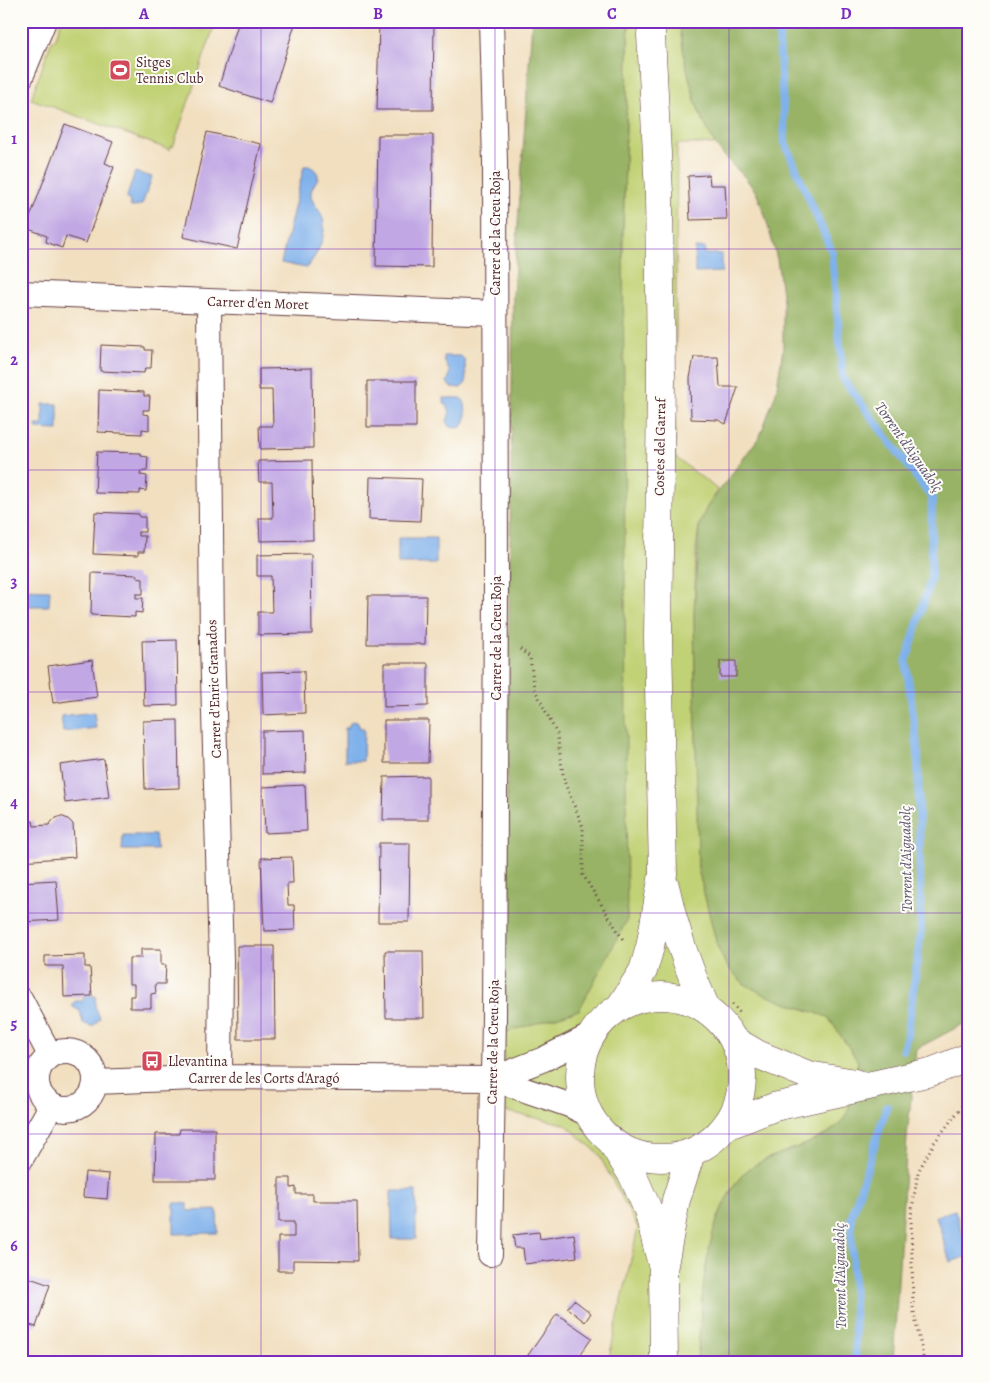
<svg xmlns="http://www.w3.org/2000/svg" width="990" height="1383" font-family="Alegreya,serif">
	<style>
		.green { fill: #c1d174; stroke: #867850 }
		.forest { fill: #98b366; stroke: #716948 }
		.water { fill: #7fb1eb; stroke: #64688b }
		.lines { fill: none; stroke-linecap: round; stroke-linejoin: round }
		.stream { stroke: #7fb1eb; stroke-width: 8 }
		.building { fill: #c1a8e4 }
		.street-casing { stroke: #633c41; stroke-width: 26 }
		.secondary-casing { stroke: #633c41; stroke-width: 29 }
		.path { stroke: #633c41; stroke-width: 3; stroke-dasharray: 1 4; stroke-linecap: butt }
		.street { stroke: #fff; stroke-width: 24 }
		.secondary { stroke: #fff; stroke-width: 28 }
		.grid { fill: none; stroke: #7b2cbf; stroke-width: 1; stroke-opacity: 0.55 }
		.labels { text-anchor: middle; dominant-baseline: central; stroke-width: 4; stroke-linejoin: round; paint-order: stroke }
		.poi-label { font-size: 14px; fill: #4a1f2b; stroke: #fdfcf7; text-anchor: start }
		.street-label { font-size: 14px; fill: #4a1f2b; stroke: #fdfcf7 }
		.water-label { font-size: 15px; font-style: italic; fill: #5d526e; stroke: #fdfcf7 }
		.neatline { fill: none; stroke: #7b2cbf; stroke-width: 2 }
		.grid-label { font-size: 16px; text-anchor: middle; font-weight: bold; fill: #7b2cbf }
	</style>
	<rect width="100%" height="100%" fill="#fdfcf7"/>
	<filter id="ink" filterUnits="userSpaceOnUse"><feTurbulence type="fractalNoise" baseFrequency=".02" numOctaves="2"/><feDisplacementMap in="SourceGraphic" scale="10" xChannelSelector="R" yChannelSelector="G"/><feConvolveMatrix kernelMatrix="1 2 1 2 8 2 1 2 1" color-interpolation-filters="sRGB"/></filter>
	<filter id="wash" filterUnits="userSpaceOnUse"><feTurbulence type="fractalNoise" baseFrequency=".0096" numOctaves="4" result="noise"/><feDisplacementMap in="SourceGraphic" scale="20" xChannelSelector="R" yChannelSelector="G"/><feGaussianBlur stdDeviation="1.12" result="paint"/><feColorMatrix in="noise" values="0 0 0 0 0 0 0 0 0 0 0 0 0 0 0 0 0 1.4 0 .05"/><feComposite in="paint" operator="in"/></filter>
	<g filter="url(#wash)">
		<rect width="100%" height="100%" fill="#f1dfc0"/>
		<path class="green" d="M61,21H216L173,147L171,146L170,150L31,99L52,40H55Z
			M629,21H679L685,61L696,104L715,144H677L675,457L718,490L707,507L699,525L696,549L694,615L698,869L717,945L726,965L743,983L761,993L783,1002L828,1017L858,1061C856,1072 850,1109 846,1116C822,1151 761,1149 739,1179C701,1228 703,1302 697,1362H608L638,1228L598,1153L565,1124L503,1111L504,1033L623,232Z"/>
		<path class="forest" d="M532,21H629L623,232L627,920L579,1010L504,1033L513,296Z
			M679,21H969V1021L916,1049L907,1137L893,1362H697C703,1302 701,1229 739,1179C761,1149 822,1151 846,1116C851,1108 856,1073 858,1061L828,1017L783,1002L761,993L743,983L726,965L717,945L698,869L694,615L699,525L707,507L760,436L776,393L783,349V301L777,259L765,215L756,192L743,175L728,161L715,144L704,123L696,104L685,61Z"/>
		<path class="water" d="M304,166H310C327,178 312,181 311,193C310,200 318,208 321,214C330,231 318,255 306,268L281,263Z
			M135,172L152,177L142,205H139L134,207H131L129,200L126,199Z
			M695,248H705V254H722V272L695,273Z
			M461,356L465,361L466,383L461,388L450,387L447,382C454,367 444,369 444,356Z
			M444,398H461C466,402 465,406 466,413C466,425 462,431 449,426L447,422L450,411L444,403Z
			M43,404H58V430L37,429L36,425H43Z
			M398,538H436V564H398Z
			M21,589L50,590L49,606H21Z
			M94,712L96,728L63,732L61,716Z
			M353,721L358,723L360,728H364L363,761H345V728H348L350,723Z
			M123,835H155L157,850H122Z
			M85,996H96L95,1006L100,1018L93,1026H90L83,1023L80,1011L73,1007V1003L76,1001H82Z
			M391,1191H416V1239H392Z
			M174,1203H188V1211L217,1210L218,1233L174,1234Z
			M955,1210L969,1256L950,1262L936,1216Z"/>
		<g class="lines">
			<path class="stream" d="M778,21L785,143L832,252L843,379L932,498L931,578L906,662L918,752L921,931L908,1031L903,1050
				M856,1362L851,1218L887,1106"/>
		</g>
		<g id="blocks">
			<path class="building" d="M239,21H296L270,103L219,86Z
				M379,21H434L433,110H377Z
				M65,124L113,142L105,163L114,167L86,243L66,236L62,248L46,242L47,236L26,228Z
				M207,132L261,144L237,249L183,237Z
				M378,135H433L432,267L376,266Z
				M709,175L710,185H725L727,219L690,220L688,176Z
				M101,345L145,347V350H152L151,368H145L144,373L100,371Z
				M21,353H27V367H21Z
				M694,357H718L720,387H738L726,424L718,420L691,419L690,378Z
				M312,368L313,448L260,449L259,426H273L272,390H259V369Z
				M21,372H27V388H21Z
				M367,381H416V427H367Z
				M99,390L144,392V396H150L149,410H143V414L149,415V430L142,429V434L98,432Z
				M97,452L141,453V456L148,457L147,471H141L140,475L147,476L146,491L140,490V494L95,493Z
				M312,460L313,540L260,541L259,518H273L272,482H259L258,461Z
				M370,477L422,479L420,521L369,519Z
				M95,512L139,514V517H145V532H138V536H145L144,552H138V556L93,554Z
				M311,554L312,634L258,635V612H272L271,576H257V555Z
				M92,573L137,575V578L143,579V594H136V598H143L142,613L135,612V617L91,615Z
				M368,596H426L425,644H367Z
				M177,640L178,705L144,706L142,641Z
				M92,660L97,697L53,703L48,666Z
				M720,661H736V677H720Z
				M384,663H428V706L384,707Z
				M304,671L305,713L263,715L262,672Z
				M178,720L179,788L145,789L143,721Z
				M384,720H429L428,763H384Z
				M305,730L306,773L262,774V731Z
				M104,759L109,797L65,803L60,765Z
				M428,776V820H383L384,777Z
				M305,785L307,831L265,833L263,787Z
				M61,816L68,819L73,824L75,857L21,861V822L33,821L34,826L49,825L54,819Z
				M379,843H410L409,922H378Z
				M292,857L293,883H287L288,905H294L295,930L264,931L261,858Z
				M56,880L59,920L21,922V882Z
				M237,946H274L275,1039H238Z
				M141,949H161V965H166L165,984H155L156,993L151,994V1008H130V996H134V984H129V958H141Z
				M385,951H423L424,1018H386Z
				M85,955V967H90L92,996L64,997L63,966H45V956Z
				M180,1129H215V1180H155L156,1134H179Z
				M85,1172L109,1174L107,1199L83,1197Z
				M279,1178H291V1188L296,1187V1194H313V1201H357L358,1261L293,1260V1271H278V1237H294V1222H279Z
				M539,1232L540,1239L574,1234L577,1257L525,1264L523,1248H515L513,1235Z
				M21,1275L50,1285L36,1327L21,1322Z
				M574,1300L591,1313L585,1322L567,1308Z
				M557,1314L592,1338L575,1362H532L526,1358Z"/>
		</g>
	</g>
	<g filter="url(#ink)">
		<use href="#blocks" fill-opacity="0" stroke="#633c41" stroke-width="1"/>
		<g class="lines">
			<g class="street-casing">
				<path id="street" d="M21,77L44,21
					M21,293L494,313
					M209,301L212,643L221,959L220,1077
					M21,1000L50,1055
					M37 1080a29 29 0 1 1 58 0a29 29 0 1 1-58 0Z
					M493,1079L544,1059L590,1036
					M96,1082L220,1077L493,1079L569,1105L588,1114
					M21,1159L51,1106
					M490,1254L494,1017L496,582L495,162L491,21"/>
			</g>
			<g class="secondary-casing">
				<path id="secondary" d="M665,886C674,928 688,969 706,1008
					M580 1077a81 81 0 1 1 162 0a81 81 0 1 1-162 0Z
					M620,1007L643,971L650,947L663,874L658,638L661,379L659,193L651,35L652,21
					M735,1041L759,1055L808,1075L855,1083
					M729,1125L774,1107L931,1072L969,1057
					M614,1146L633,1176L648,1210L661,1261
					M664,1362L663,1270L676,1200L691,1153"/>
			</g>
			<path class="path" d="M520,649L530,657L534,688L557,734L564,781L583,827V875L624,941
				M732,1004L741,1014
				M924,1362L913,1307L911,1216L918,1172L934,1143L966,1101L962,1087"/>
			<use href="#street" class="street"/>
			<use href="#secondary" class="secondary"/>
		</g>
	</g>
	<path class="grid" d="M261,21V1362M495,21V1362M729,21V1362M21,249H969M21,470H969M21,692H969M21,913H969M21,1134H969"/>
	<defs>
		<g id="stadium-square" transform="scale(1.125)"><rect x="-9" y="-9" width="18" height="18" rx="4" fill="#d1495b" stroke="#fdfcf7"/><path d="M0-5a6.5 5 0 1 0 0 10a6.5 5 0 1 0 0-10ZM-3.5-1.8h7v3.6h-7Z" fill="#fff"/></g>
		<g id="bus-square" transform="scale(1.125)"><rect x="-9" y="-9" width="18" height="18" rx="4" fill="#d1495b" stroke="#fdfcf7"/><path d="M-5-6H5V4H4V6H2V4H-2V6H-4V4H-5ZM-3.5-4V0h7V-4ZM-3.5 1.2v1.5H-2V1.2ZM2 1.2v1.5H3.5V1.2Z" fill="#fff"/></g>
	</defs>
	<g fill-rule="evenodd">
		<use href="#stadium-square" x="120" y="70"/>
		<use href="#bus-square" x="152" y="1061"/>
	</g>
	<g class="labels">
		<g class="poi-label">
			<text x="136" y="62">Sitges<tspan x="136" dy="16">Tennis Club</tspan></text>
			<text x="168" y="1061">Llevantina</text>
		</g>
		<g class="street-label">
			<text transform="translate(495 233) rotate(-90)">Carrer de la Creu Roja</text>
			<text transform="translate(258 303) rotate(2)">Carrer d'en Moret</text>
			<text transform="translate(660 447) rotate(-89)">Costes del Garraf</text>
			<text transform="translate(496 638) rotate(-90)">Carrer de la Creu Roja</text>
			<text transform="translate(214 689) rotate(-92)">Carrer d'Enric Granados</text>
			<text transform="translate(493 1042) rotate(-89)">Carrer de la Creu Roja</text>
			<text x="264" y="1078">Carrer de les Corts d'Aragó</text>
		</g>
		<g class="water-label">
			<text transform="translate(909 447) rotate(55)">Torrent d'Aiguadolç</text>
			<text transform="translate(906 859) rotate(-91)">Torrent d'Aiguadolç</text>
			<text transform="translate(840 1276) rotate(-91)">Torrent d'Aiguadolç</text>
		</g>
	</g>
	<rect width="990" height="1383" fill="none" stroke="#fdfcf7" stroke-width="55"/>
	<rect x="28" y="28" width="934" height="1328" class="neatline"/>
	<g class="grid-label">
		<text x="144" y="19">A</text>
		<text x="378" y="19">B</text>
		<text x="612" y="19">C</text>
		<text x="846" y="19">D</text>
		<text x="14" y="144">1</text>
		<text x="14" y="365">2</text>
		<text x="14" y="587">3</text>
		<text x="14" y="808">4</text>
		<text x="14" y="1029">5</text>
		<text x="14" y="1251">6</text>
	</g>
</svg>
